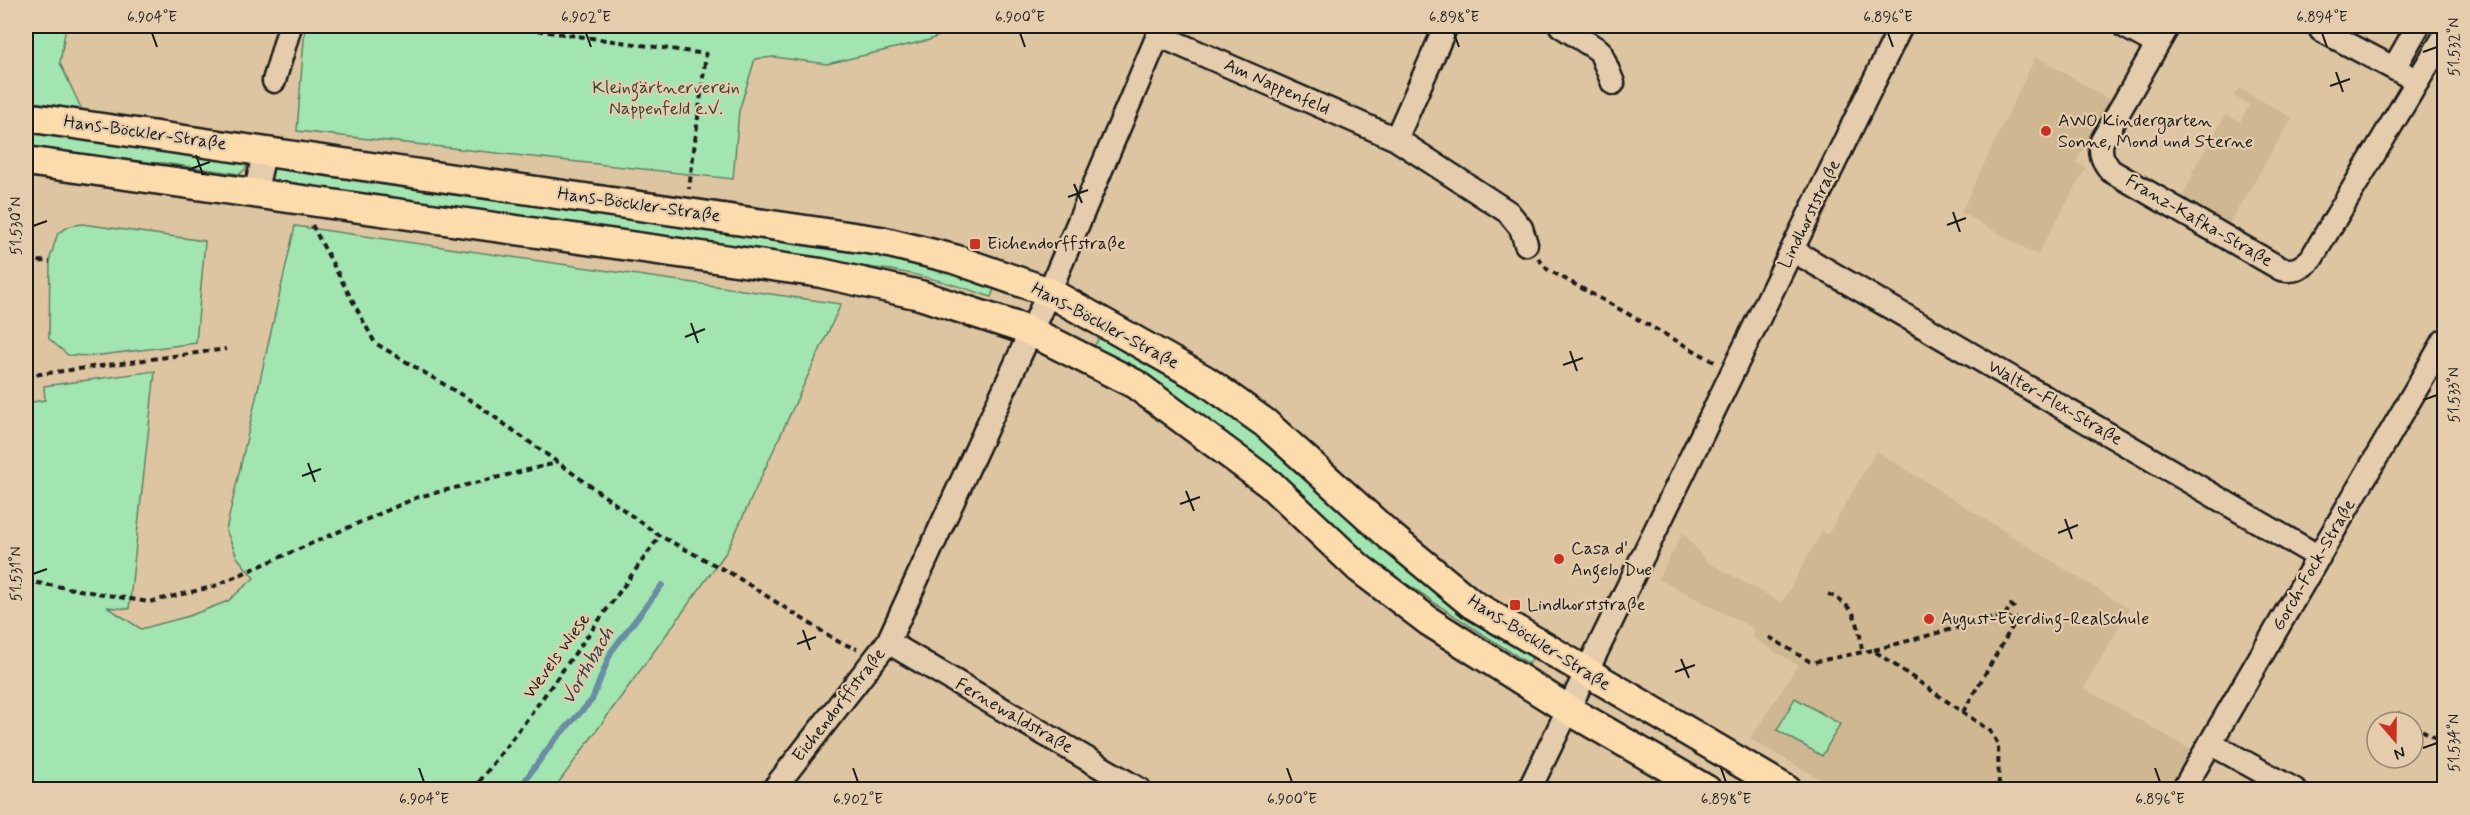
<svg xmlns="http://www.w3.org/2000/svg" width="2470" height="815" font-family="Mynerve,sans-serif">
	<style>
		.built { fill: #cfb792 }
		.green { fill: #a2e5b0; stroke: #5f8066; stroke-width: 1.5 }
		.lines { fill: none; stroke-linecap: round; stroke-linejoin: round }
		.stream { stroke: #698da3; stroke-width: 6 }
		.minor-casing { stroke: #1c1c1c; stroke-width: 27 }
		.major-casing { stroke: #1c1c1c; stroke-width: 33 }
		.path { stroke: #1c1c1c; stroke-width: 4; stroke-dasharray: 6 4.5; stroke-linecap: butt }
		.minor { stroke: #e4ccad; stroke-width: 22 }
		.major { stroke: #fcdcac; stroke-width: 28 }
		.ticks { fill: none; stroke: #1c1c1c; stroke-width: 2 }
		.poi-dot { fill: #c8321e; stroke: #e4ccad; stroke-width: 2 }
		.labels { text-anchor: middle; dominant-baseline: central; stroke-width: 4.5; stroke-linejoin: round; paint-order: stroke }
		.street-label { font-size: 18px; fill: #1c1c1c; stroke: #e4ccad }
		.park-label { font-size: 18px; fill: #37443a; stroke: #e4ccad }
		.poi-label { font-size: 18px; fill: #1c1c1c; stroke: #e4ccad; text-anchor: start }
		.water-label { font-size: 20px; font-style: italic; fill: #364249; stroke: #e4ccad }
		.neatline { fill: none; stroke: #1c1c1c; stroke-width: 2 }
		.ticks-label { font-size: 15px; text-anchor: middle; fill: #1c1c1c }
	</style>
	<rect width="100%" height="100%" fill="#dec5a1"/>
	<filter id="ink" filterUnits="userSpaceOnUse"><feTurbulence type="fractalNoise" baseFrequency=".0167" numOctaves="2"/><feDisplacementMap in="SourceGraphic" scale="12" xChannelSelector="R" yChannelSelector="G"/><feConvolveMatrix kernelMatrix="1 2 1 2 8 2 1 2 1" color-interpolation-filters="sRGB"/></filter>
	<g filter="url(#ink)">
		<path class="built" d="M2036,56L2111,101L2076,162L2086,168L2037,255L1961,212Z
			M2239,88L2292,118L2229,224L2182,197L2194,174L2192,172L2226,114L2240,122L2249,105L2234,96Z
			M1876,451L2129,609L2084,688L2191,750L2167,789H1838L1750,739L1798,665L1754,639L1753,628L1658,579L1683,532L1707,562L1782,603L1822,531L1828,534Z"/>
		<path class="green" d="M26,26H66L60,63L82,110L26,101Z
			M305,26H961L929,40L827,64L774,57L755,59L739,111L733,179L297,131Z
			M26,128L246,162V168L240,174L163,163L79,160L26,153Z
			M271,165L867,248L996,283L991,297C935,277 883,265 824,264L269,183L267,170Z
			M82,224L205,241L196,343L93,356L68,355L49,339L50,258L58,233L70,226Z
			M295,226L841,304L727,551L554,789H26V403L45,400L44,386L155,371L129,609L107,607L141,629L189,616L228,601L254,578L237,557L226,530Z
			M1099,338L1255,427L1536,652L1529,664L1433,602C1415,587 1395,578 1376,565L1243,445L1191,409L1092,350Z
			M1795,698L1840,724L1822,756L1777,730Z"/>
		<g class="lines">
			<path class="stream" d="M518,790L553,742L592,700L611,652L662,585"/>
			<g class="minor-casing">
				<path id="minor" d="M1561,26L1600,51L1613,83
					M2124,26L2157,44
					M2168,26L2102,141C2099,154 2103,161 2111,171L2281,269C2295,272 2301,268 2311,259L2444,37
					M2321,30L2418,81
					M1158,35L1396,139L1508,212L1521,228L1526,244
					M2394,68L2418,26
					M274,81L290,26
					M1396,139L1446,26
					M255,194L265,150
					M1792,250L2319,557
					M888,642L1140,790
					M2210,743L2295,790
					M773,790L888,642L1049,292L1162,26
					M1529,790L1901,26
					M2183,790L2444,341"/>
			</g>
			<g class="major-casing">
				<path id="major" d="M26,117L881,241L954,259L1049,292L1205,380L1265,423L1390,536L1472,604L1787,790
					M26,161L821,273L920,295L1030,331L1135,384L1270,484L1359,568L1430,622L1569,710L1707,790"/>
			</g>
			<path class="path" d="M506,26L706,54L689,189
				M312,225L375,343L475,403L660,536L732,574L839,642L857,649
				M1538,258L1547,269L1715,362
				M28,260L50,262
				M26,376L226,349
				M26,581L149,602L212,587L418,497L556,463
				M1828,594C1857,607 1859,623 1862,652
				M2005,615L2011,605L2016,609
				M1769,637L1809,661L1814,662L1873,650L1990,731L1998,744L1999,790
				M1874,650L2005,615L2015,622L2018,617
				M1963,712L2015,622
				M2398,712L2400,718L2407,722
				M2413,725L2444,743
				M473,790L531,714L660,536"/>
			<use href="#minor" class="minor"/>
			<use href="#major" class="major"/>
		</g>
	</g>
	<path class="ticks" d="M152,33L157,47M586,33L591,47M1020,33L1025,47M1454,33L1459,47M1888,33L1893,47M2322,33L2327,47M2423,52L2437,47M2336,72L2343,92M2330,86L2350,79M196,155L203,175M190,169L210,162M1074,184L1082,203M1068,197L1088,190M1953,212L1960,232M1947,225L1966,218M33,226L47,221M691,323L698,343M685,337L705,329M1570,351L1577,371M1563,365L1583,358M2423,400L2437,395M308,463L315,482M302,476L321,469M1186,491L1194,511M1180,504L1200,497M2065,519L2072,539M2058,533L2078,525M33,574L47,569M803,630L810,650M797,644L816,637M1681,659L1689,678M1675,672L1695,665M2423,748L2437,743M419,768L424,782M853,768L858,782M1287,768L1292,782M1721,768L1726,782M2155,768L2160,782"/>
	<g class="poi-dot">
		<circle cx="2046" cy="131" r="6"/>
		<rect x="969" y="238" width="12" height="12" rx="3"/>
		<circle cx="1559" cy="559" r="6"/>
		<rect x="1509" y="599" width="12" height="12" rx="3"/>
		<circle cx="1929" cy="619" r="6"/>
	</g>
	<g class="labels">
		<g class="street-label">
			<text transform="translate(1277 87) rotate(24)">Am Nappenfeld</text>
			<text transform="translate(145 133) rotate(8)">Hans-Böckler-Straße</text>
			<text transform="translate(639 205) rotate(8)">Hans-Böckler-Straße</text>
			<text transform="translate(1810 214) rotate(-64)">Lindhorststraße</text>
			<text transform="translate(2199 221) rotate(30)">Franz-Kafka-Straße</text>
			<text transform="translate(1105 326) rotate(28)">Hans-Böckler-Straße</text>
			<text transform="translate(2055 403) rotate(30)">Walter-Flex-Straße</text>
			<text transform="translate(2314 565) rotate(-60)">Gorch-Fock-Straße</text>
			<text transform="translate(1539 643) rotate(32)">Hans-Böckler-Straße</text>
			<text transform="translate(557 656) rotate(-54)">Wevels Wiese</text>
			<text transform="translate(839 705) rotate(-52)">Eichendorffstraße</text>
			<text transform="translate(1014 716) rotate(30)">Fernewaldstraße</text>
		</g>
		<g class="park-label">
			<text x="666" y="88">Kleingärtnerverein<tspan x="666" dy="21">Nappenfeld e.V.</tspan></text>
		</g>
		<g class="poi-label">
			<text x="2058" y="121">AWO Kindergarten<tspan x="2058" dy="21">Sonne, Mond und Sterne</tspan></text>
			<text x="987" y="244">Eichendorffstraße</text>
			<text x="1571" y="549">Casa d'<tspan x="1571" dy="21">Angelo Due</tspan></text>
			<text x="1527" y="605">Lindhorststraße</text>
			<text x="1941" y="619">August-Everding-Realschule</text>
		</g>
		<g class="water-label">
			<text transform="translate(588 666) rotate(-60)">Vorthbach</text>
		</g>
	</g>
	<rect width="2470" height="815" fill="none" stroke="#e4ccad" stroke-width="66"/>
	<g transform="translate(2395 740) rotate(160)"><circle r="28" fill="#e4ccad" stroke="#948673" stroke-width="1.5"/>
	<path d="M0-4.5L10 22L0 15L-10 22Z" fill="#c8321e"/>
	<text y="-9" font-size="16" font-weight="bold" text-anchor="middle" fill="#1c1c1c">N</text>
	</g>
	<rect x="33" y="33" width="2404" height="749" class="neatline"/>
	<g class="ticks-label">
		<text x="152" y="22">6.904°E</text>
		<text x="586" y="22">6.902°E</text>
		<text x="1020" y="22">6.900°E</text>
		<text x="1454" y="22">6.898°E</text>
		<text x="1888" y="22">6.896°E</text>
		<text x="2322" y="22">6.894°E</text>
		<text transform="translate(2454 47) rotate(-90)" y="5">51.532°N</text>
		<text transform="translate(16 226) rotate(-90)" y="5">51.530°N</text>
		<text transform="translate(2454 395) rotate(-90)" y="5">51.533°N</text>
		<text transform="translate(16 574) rotate(-90)" y="5">51.531°N</text>
		<text transform="translate(2454 743) rotate(-90)" y="5">51.534°N</text>
		<text x="424" y="804">6.904°E</text>
		<text x="858" y="804">6.902°E</text>
		<text x="1292" y="804">6.900°E</text>
		<text x="1726" y="804">6.898°E</text>
		<text x="2160" y="804">6.896°E</text>
	</g>
</svg>
